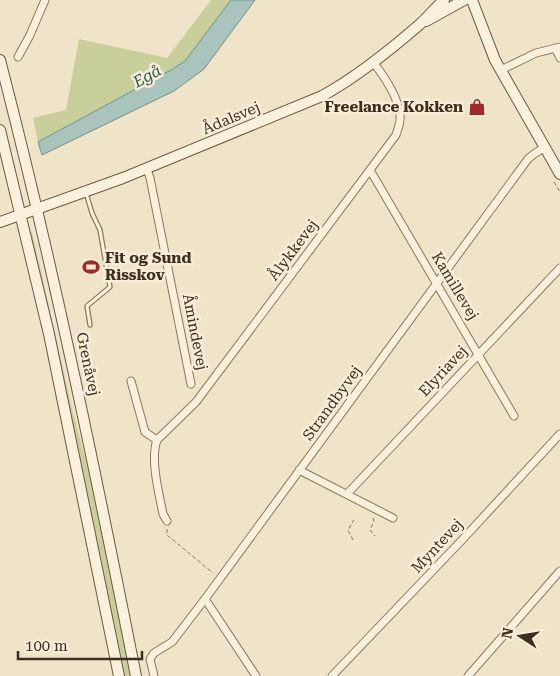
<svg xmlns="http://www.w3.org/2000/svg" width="560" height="676" font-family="'Roboto Serif',serif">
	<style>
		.green { fill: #c9cf9b }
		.water { fill: #a9c4bc; stroke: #6f938a }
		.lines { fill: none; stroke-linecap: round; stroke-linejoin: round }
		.lane-casing { stroke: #8d765c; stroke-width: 5.5 }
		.street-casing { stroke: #8d765c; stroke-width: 9 }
		.secondary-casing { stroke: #6f573f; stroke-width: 12 }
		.path { stroke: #8d765c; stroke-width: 1; stroke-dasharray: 4 2.5; stroke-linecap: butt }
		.lane { stroke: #faf1dc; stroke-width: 3 }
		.street { stroke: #faf1dc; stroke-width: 7 }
		.secondary { stroke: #faf1dc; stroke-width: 10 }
		.labels { text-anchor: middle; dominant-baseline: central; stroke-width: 5; stroke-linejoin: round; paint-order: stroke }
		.poi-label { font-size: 15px; font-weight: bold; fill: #3d2e20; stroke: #f7eed8; text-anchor: end }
		.street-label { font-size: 15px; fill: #3d2e20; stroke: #f7eed8 }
		.water-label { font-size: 16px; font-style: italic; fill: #2f5d5a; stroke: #f7eed8 }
	</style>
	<rect width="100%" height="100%" fill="#f0e4c8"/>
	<path class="green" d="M211,0H231L185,61L171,70L38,142L33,118L66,110L79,39L167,58Z
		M32,232L73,413L92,482L131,676H124L73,426L30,233Z"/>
	<path class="water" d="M231,0H255L204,69L174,91L42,155L38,142L171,70L185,61Z"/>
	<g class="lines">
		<g class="lane-casing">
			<path id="lane" d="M86,193L92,213L100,230L110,287L87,306L90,325"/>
		</g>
		<g class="street-casing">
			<path id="street" d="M555,48L560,58
				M18,57L30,35L45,0
				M501,70L536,53L560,47
				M147,169L150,178L191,384
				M370,170L514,416
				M131,381L145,432L157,440
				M299,470L393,518
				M347,494L560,268
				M167,521L163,514C159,493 150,460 157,440L196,402L396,135C398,128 401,122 400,115C398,97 384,76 373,62
				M205,599L256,676
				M154,676L150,659L154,653L172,642L205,599L528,159L534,154L545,147
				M332,676L462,540L560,434
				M468,676L560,571"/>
		</g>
		<g class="secondary-casing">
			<path id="secondary" d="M472,0L495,60L560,174
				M426,21L464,0
				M0,60C53,264 95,470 136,676
				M0,130L49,334L119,676
				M0,222L123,178L322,96C357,77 389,51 419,25C428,17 435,8 444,0"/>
		</g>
		<path class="path" d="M554,182L560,192
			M373,518L374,521L370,530L375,536
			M167,529V535L213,573
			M353,540L348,530L354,520"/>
		<use href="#lane" class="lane"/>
		<use href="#street" class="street"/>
		<use href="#secondary" class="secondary"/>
	</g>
	<defs>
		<g id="shop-bare" transform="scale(1.35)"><path d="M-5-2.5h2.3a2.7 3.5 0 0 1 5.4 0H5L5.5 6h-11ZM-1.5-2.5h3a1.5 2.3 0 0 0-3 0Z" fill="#9e2a2b" stroke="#f7eed8" stroke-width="2.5" paint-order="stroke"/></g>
		<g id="stadium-bare" transform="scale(1.35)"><path d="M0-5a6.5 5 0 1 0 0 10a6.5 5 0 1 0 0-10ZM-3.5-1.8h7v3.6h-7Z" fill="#9e2a2b" stroke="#f7eed8" stroke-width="2.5" paint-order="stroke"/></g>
	</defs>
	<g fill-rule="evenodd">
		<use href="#shop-bare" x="477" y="107"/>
		<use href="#stadium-bare" x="91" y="267"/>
	</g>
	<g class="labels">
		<g class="poi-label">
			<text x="463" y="107">Freelance Kokken</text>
			<text x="105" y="258" text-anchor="start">Fit og Sund<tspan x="105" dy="17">Risskov</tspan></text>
		</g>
		<g class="street-label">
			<text transform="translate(231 118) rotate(-23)">Ådalsvej</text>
			<text transform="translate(293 250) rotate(-53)">Ålykkevej</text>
			<text transform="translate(455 286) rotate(59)">Kamillevej</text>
			<text transform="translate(195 332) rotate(79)">Åmindevej</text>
			<text transform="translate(88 364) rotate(78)">Grenåvej</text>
			<text transform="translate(443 371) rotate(-47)">Elyriavej</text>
			<text transform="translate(332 403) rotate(-54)">Strandbyvej</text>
			<text transform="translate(437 546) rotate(-47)">Myntevej</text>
		</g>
		<g class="water-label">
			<text transform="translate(147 76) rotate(-29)">Egå</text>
		</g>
	</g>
	<g transform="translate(520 636) rotate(282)" stroke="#f7eed8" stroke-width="4" paint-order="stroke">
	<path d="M0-4L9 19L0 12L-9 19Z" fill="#3d2e20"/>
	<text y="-8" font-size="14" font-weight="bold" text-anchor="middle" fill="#3d2e20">N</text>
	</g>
	<path d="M18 651v8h124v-8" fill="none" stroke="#3d2e20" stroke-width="2.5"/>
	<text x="25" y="651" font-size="15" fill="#3d2e20" stroke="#f7eed8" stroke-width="4" paint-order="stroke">100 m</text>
</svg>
